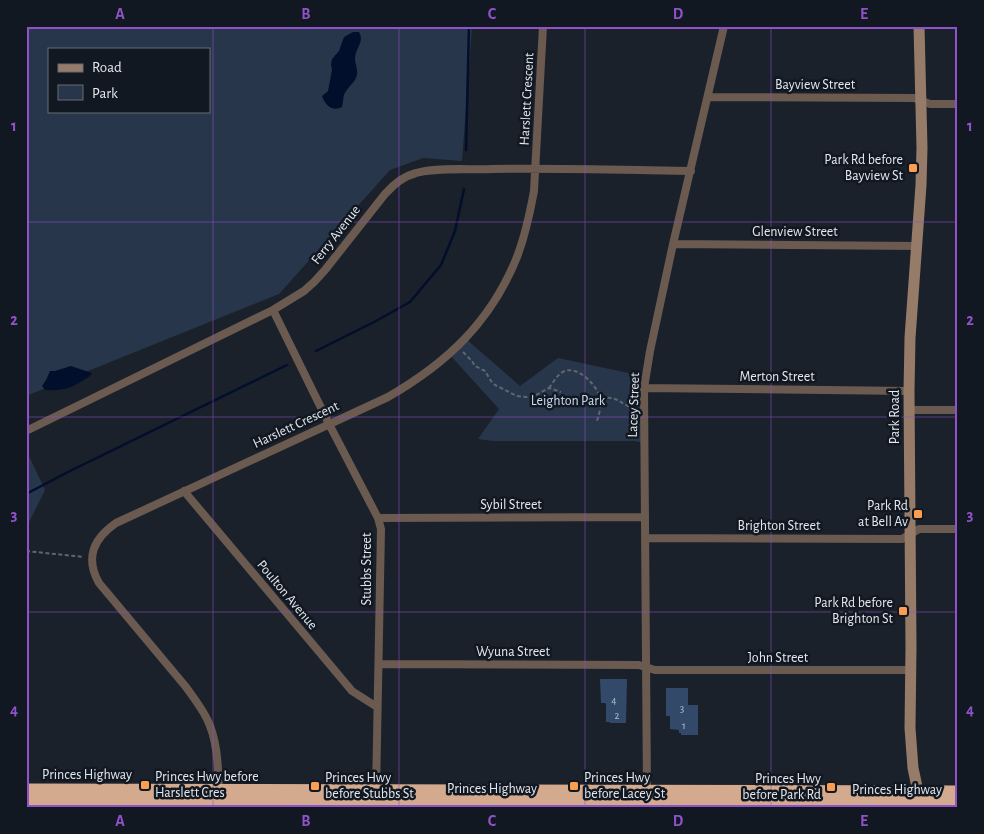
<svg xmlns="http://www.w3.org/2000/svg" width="984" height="834" font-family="'Alegreya Sans',sans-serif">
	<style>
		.green { fill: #28364b; fill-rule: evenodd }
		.water { fill: #010f2c }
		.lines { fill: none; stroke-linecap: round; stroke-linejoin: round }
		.stream { stroke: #010f2c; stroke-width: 2.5 }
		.building { fill: #33496a }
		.path { stroke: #60666f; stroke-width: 2; stroke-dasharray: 4 2.5; stroke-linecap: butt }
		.street { stroke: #6b5a4f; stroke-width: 8 }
		.secondary { stroke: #957b68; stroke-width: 11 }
		.highway { stroke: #d3aa8d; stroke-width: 15 }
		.grid { fill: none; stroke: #9052c9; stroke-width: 1; stroke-opacity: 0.55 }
		.poi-dot { fill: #fb9e52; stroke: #121821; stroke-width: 2 }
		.labels { text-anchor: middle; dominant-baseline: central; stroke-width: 5; stroke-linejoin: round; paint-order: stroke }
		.number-label { font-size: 11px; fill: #b8c1ce }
		.street-label { font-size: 14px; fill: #e4e9ef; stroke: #121821 }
		.poi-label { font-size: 14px; fill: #e4e9ef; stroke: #121821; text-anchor: end }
		.park-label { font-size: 14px; fill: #ccdbf3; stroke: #121821 }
		.neatline { fill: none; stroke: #9052c9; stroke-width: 2 }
		.grid-label { font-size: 16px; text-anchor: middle; font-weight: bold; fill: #9052c9 }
	</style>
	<rect width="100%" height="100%" fill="#1b212b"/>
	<path class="green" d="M26,26H472L462,161L423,158L390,170L279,294L26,396ZM49,49H209V111H49Z
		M466,339L520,386L558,358L633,374L644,388L645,443L634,441H493L478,439L499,409L450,355Z
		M26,450L45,490L26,528Z"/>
	<path class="water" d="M353,32H359C365,42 355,48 355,59C355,64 358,69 357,75C355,83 347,87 344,95C343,99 343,103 342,107C332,112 325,105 322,96L328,91L332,70L331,65L332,59L339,51L344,37Z
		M71,366L92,373C89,378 86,378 82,381C70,389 59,391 45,390L42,386L46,380L50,371H55Z"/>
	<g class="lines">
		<path class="stream" d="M466,150L469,26
			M316,351L376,321L410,302L441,265L455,231L464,189
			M26,494L68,472L287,365"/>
	</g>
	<path class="building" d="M600,679H627L626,723H610V722H606V704L605,703H601Z
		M666,688H688V705H698V735H681V733H679V730L670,729V716H666Z"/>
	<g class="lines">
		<path class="path" d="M463,352L472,361L475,366L485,371L491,381L495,385L517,396L527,397L536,395L549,388L561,392
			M549,388C553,383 558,373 565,371C578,366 597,385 600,398C602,405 599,414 597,421
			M601,398C605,398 610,397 615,399C621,401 625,406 632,407
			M26,551L84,557"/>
		<path class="street" d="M708,97L914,98L930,104H958
			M673,244L916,246
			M273,310L329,424L378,518L381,529L376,792
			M644,388L909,391
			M910,410H958
			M26,431L273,310L304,291L314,282L325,270L385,194C393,185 404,176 416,173C436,167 470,170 492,169C558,168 624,170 691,171
			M184,491L352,691L377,707
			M378,518L645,517
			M645,538L902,539L919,529H958
			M379,664L639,665L655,670H911
			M219,792C218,768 218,741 207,719C201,707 193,697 186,687L99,583C85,558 93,539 116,523L388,397C447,363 491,322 517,257C525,236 530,213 534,191L543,26
			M647,793L644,388L650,351L673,244L724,26"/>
		<path class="secondary" d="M919,26L922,148L921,185L910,338L909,391L911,647L910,728L913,768L920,801"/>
		<path class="highway" d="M26,791L958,793
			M26,804L779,805L906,807L958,806"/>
	</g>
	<path class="grid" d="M213,26V808M399,26V808M585,26V808M771,26V808M26,222H958M26,417H958M26,612H958"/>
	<g class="poi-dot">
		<rect x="908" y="163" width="10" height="10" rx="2.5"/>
		<rect x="913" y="509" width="10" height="10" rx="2.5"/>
		<rect x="898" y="606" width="10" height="10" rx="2.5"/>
		<rect x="140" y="780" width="10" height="10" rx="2.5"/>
		<rect x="310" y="781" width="10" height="10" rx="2.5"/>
		<rect x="569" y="781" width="10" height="10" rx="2.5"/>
		<rect x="826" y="782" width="10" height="10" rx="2.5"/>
	</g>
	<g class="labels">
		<g class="number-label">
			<text x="614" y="700">4</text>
			<text x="682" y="708">3</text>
			<text x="617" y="715">2</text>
			<text x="684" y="725">1</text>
		</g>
		<g class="street-label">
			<text x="815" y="85">Bayview Street</text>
			<text transform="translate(527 99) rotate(-87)">Harslett Crescent</text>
			<text x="795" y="232">Glenview Street</text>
			<text transform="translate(336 235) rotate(-52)">Ferry Avenue</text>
			<text x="777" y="377">Merton Street</text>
			<text transform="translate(634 405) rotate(-88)">Lacey Street</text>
			<text transform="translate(895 417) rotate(-90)">Park Road</text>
			<text transform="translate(296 425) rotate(-25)">Harslett Crescent</text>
			<text x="511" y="505">Sybil Street</text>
			<text x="779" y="526">Brighton Street</text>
			<text transform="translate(367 569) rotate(-90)">Stubbs Street</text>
			<text transform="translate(287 595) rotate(50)">Poulton Avenue</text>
			<text x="513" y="652">Wyuna Street</text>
			<text x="778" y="658">John Street</text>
			<text x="87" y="775">Princes Highway</text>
			<text x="492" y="789">Princes Highway</text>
			<text x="897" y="790">Princes Highway</text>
		</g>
		<g class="poi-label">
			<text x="903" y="160">Park Rd before<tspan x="903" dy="16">Bayview St</tspan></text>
			<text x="908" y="506">Park Rd<tspan x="908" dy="16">at Bell Av</tspan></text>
			<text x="893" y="603">Park Rd before<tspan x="893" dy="16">Brighton St</tspan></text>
			<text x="155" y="777" text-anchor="start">Princes Hwy before<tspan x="155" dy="16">Harslett Cres</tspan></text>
			<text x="325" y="778" text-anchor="start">Princes Hwy<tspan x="325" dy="16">before Stubbs St</tspan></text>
			<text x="584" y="778" text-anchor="start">Princes Hwy<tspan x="584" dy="16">before Lacey St</tspan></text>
			<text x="821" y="779">Princes Hwy<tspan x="821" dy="16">before Park Rd</tspan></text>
		</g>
		<g class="park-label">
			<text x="568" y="401">Leighton Park</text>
		</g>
	</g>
	<rect width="984" height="834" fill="none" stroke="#121821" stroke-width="55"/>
	<rect x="48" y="48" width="162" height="65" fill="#121821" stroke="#666c73"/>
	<rect x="58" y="64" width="25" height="8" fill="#957b68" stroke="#666c73"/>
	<text x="92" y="72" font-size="15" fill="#e4e9ef">Road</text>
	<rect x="58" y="85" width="25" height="15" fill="#28364b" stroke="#666c73"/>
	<text x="92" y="98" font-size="15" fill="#e4e9ef">Park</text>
	<rect x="28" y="28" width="928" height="778" class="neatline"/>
	<g class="grid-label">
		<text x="120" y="19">A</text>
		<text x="306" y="19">B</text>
		<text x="492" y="19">C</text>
		<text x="678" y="19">D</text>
		<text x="864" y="19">E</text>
		<text x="14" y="131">1</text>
		<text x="970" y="131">1</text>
		<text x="14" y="325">2</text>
		<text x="970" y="325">2</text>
		<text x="14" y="520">3</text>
		<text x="970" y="520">3</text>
		<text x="14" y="715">4</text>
		<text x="970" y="715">4</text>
		<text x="120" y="826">A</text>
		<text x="306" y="826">B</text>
		<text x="492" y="826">C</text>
		<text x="678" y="826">D</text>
		<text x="864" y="826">E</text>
	</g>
</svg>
